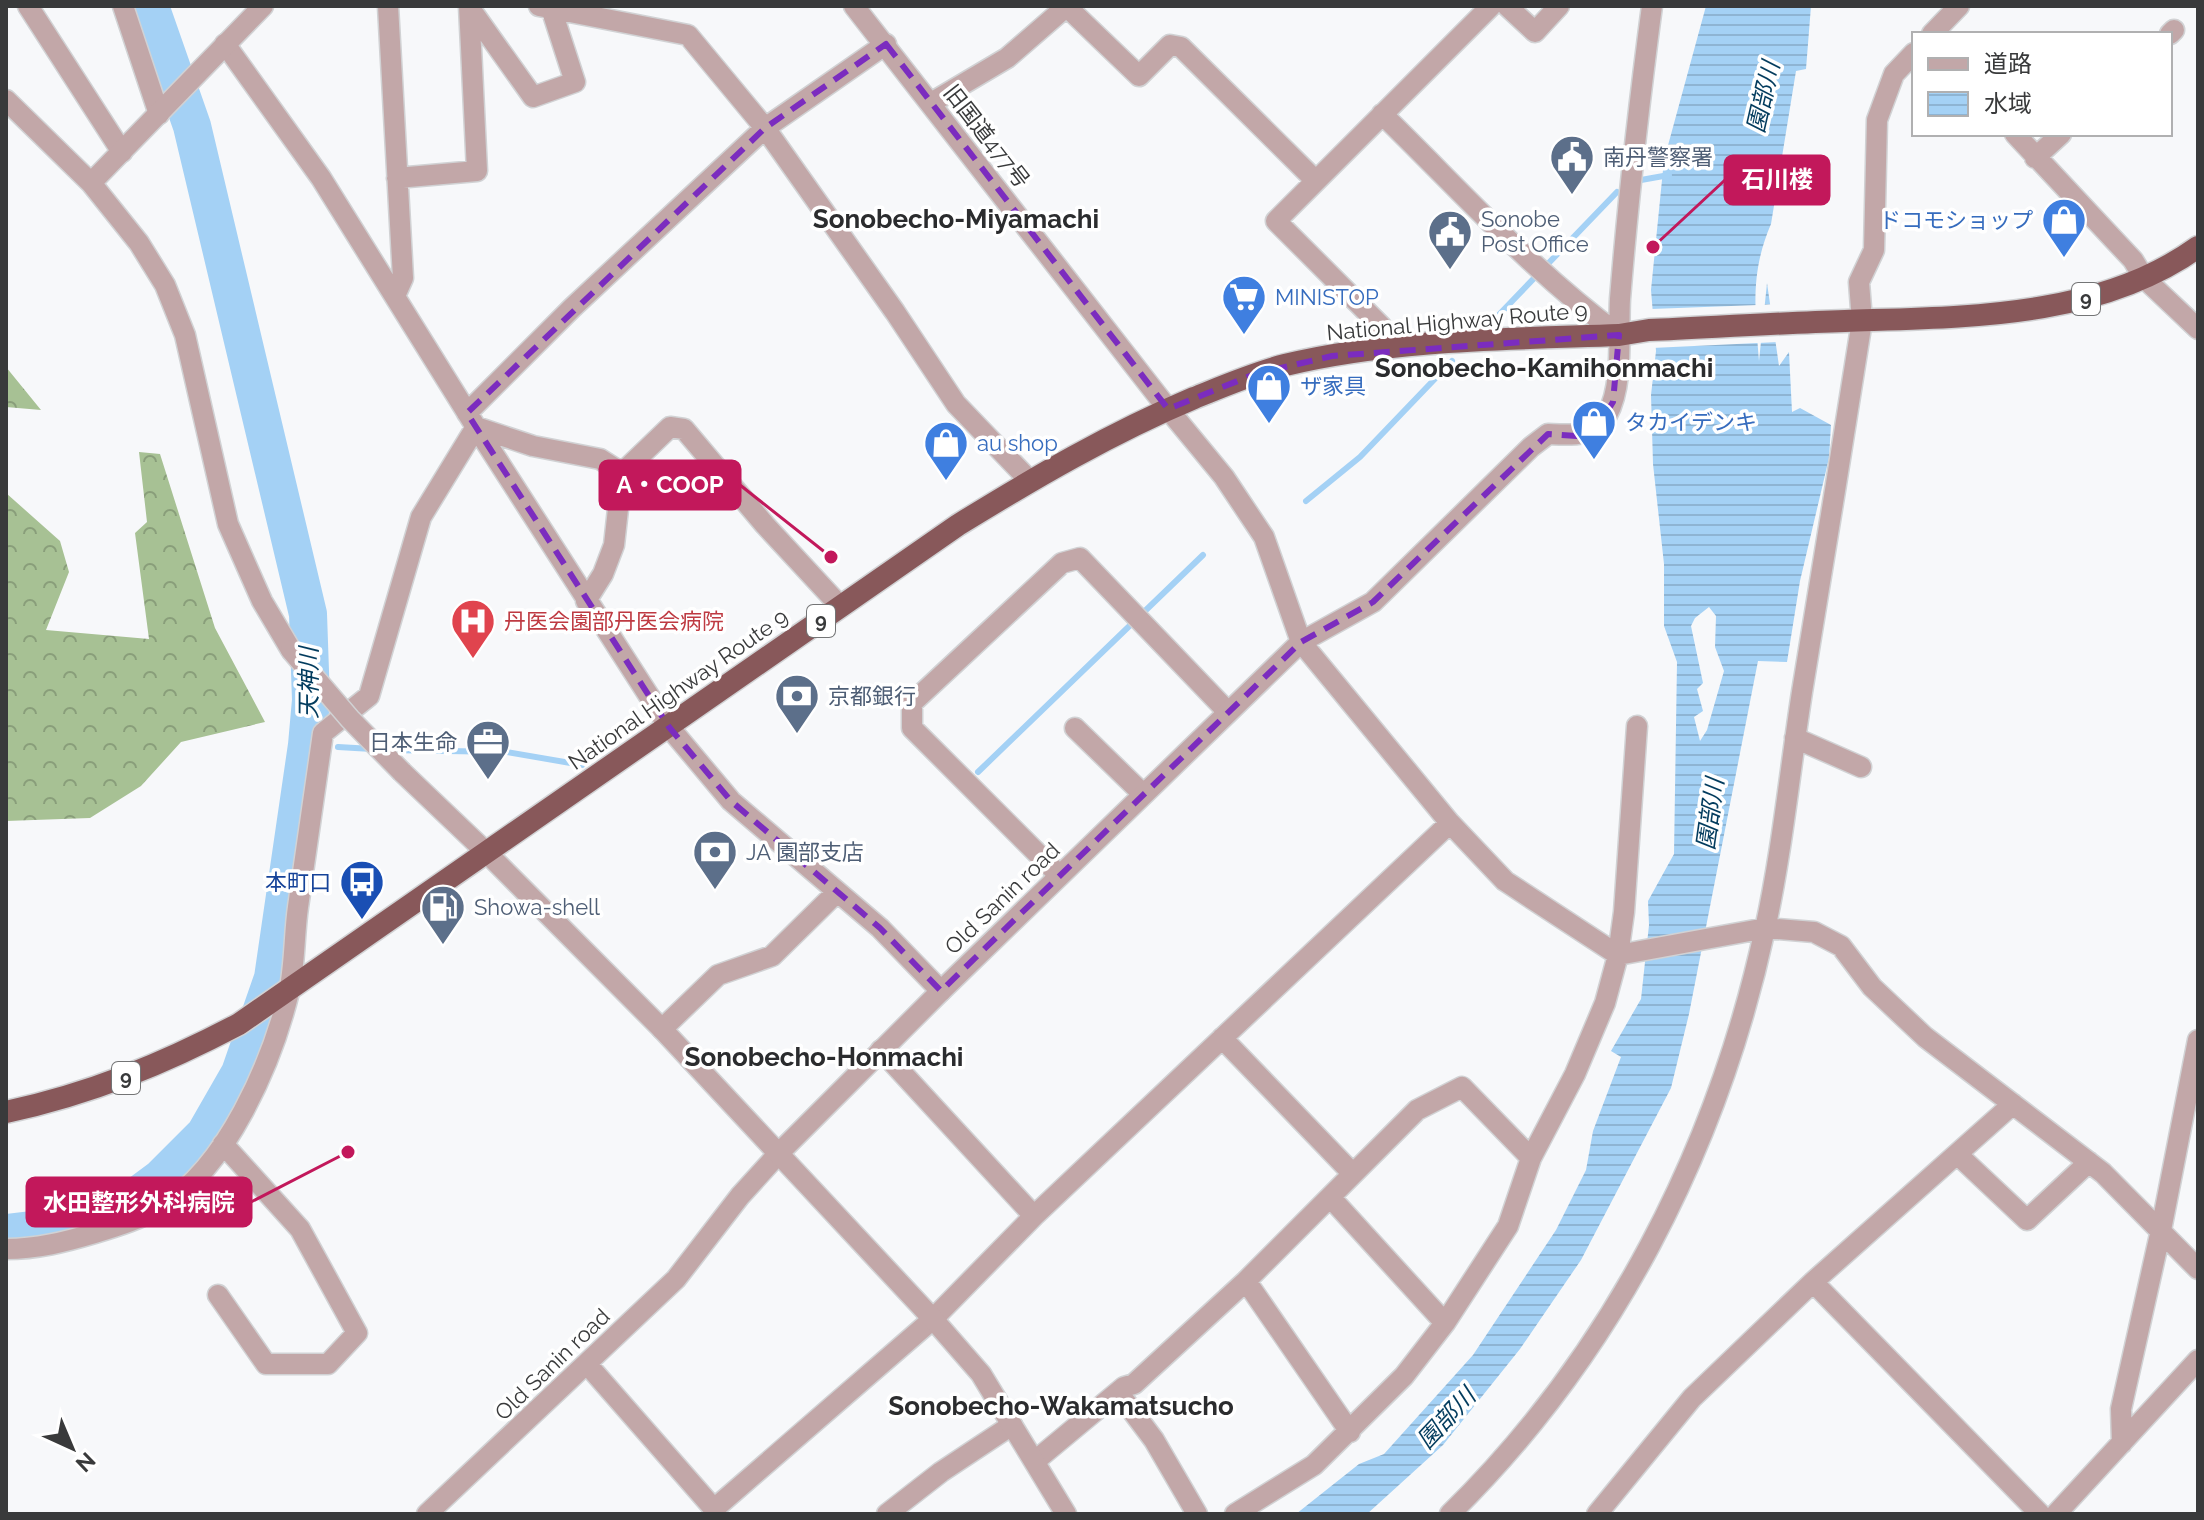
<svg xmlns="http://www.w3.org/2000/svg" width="2204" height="1520" font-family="Raleway,'Noto Sans JP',sans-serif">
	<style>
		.forest { fill: url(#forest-crowns) }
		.water { fill: url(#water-rules); fill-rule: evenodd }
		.pier { fill: #f7f8fa }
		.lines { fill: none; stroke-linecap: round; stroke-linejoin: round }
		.stream { stroke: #a4d1f5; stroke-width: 6 }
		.river { stroke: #a4d1f5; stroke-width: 38 }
		.minor-casing { stroke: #d1d2d4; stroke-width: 23 }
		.tertiary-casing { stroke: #d1d2d4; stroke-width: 23 }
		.trunk-casing { stroke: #d1d2d4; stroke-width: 25 }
		.minor { stroke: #c2a7a8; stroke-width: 20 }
		.tertiary { stroke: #c2a7a8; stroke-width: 20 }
		.trunk { stroke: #88585a; stroke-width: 22 }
		.tertiary-bridge-casing { stroke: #d1d2d4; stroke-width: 23; stroke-linecap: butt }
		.tertiary-bridge { stroke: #c2a7a8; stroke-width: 20 }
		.marked { fill: none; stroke: #7b2cbf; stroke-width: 6; stroke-dasharray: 16 10; stroke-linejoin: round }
		.labels { text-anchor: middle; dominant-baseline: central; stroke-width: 7; stroke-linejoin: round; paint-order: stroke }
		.shield { fill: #fff; stroke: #747576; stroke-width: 2 }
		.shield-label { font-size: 20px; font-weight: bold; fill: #393a3b }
		.street-label { font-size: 22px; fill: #393a3b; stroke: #fff }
		.service-label { font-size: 22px; fill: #4e5e75; stroke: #fff; text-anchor: start }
		.shop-label { font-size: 22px; fill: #366cbe; stroke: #fff; text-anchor: start }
		.health-label { font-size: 22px; fill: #be3a42; stroke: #fff; text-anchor: start }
		.transit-label { font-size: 22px; fill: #164399; stroke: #fff; text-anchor: end }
		.water-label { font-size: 24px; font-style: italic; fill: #033c5e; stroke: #fff }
		.quarter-label { font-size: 26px; font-weight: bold; fill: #2b2c2e; stroke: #fff }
		.leader { fill: none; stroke: #c2185b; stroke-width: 3 }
		.callout-dot { fill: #c2185b; stroke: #fff; stroke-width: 3 }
		.callout { fill: #c2185b; stroke: #c2185b; stroke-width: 3 }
		.callout-label { font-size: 24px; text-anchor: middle; font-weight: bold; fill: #fff }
	</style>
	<defs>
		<pattern id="forest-crowns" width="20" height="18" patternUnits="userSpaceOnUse" patternTransform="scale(2)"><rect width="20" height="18" fill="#a7c194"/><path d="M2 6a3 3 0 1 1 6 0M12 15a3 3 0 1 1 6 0" fill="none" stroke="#899e7a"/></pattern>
		<pattern id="water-rules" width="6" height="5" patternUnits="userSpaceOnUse" patternTransform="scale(2)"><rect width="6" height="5" fill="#a4d1f5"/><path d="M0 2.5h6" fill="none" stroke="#8eb4d3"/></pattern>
	</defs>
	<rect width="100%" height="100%" fill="#f7f8fa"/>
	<path class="forest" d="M6,367L41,410L6,407Z
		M139,452L160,454L215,628L265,722L181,742L141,786L90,818L6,821V493L60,541L69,572L46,630L149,639L135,533L147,522Z"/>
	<path class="water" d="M1706,6H1811L1806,69L1796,71L1771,224C1750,273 1755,309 1759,361L1767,283L1779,366L1789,352L1792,412L1800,408L1831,425L1829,458L1800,581L1787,662L1758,661L1689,1014L1671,1088L1581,1260L1520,1349L1443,1445L1367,1514H1296L1359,1464L1384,1454L1473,1355L1556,1230L1586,1170L1593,1131L1621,1057L1611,1051L1641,999L1649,925L1648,901L1674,854L1677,662L1664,626V564L1653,464L1651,395L1656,351L1651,290L1664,160ZM1709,607L1716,616L1715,647L1724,671L1707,730L1700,741L1694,717L1703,711L1697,689L1703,683L1691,626L1695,618Z"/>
	<path class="pier" d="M1774,304L1779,342L1652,348L1651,309L1758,305L1759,319L1761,305Z"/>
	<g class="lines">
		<path class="stream" d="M1641,180L1669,175
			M1491,323L1617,192
			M1306,501L1360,457L1452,361
			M307,745H309
			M338,747L372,749
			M387,750L507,752L582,765
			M978,772L1203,555"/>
		<path class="river" d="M6,1233L56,1227L93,1218L130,1201L161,1178L205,1134L240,1073L273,978L307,745L311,700L308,614L192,126L150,6"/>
		<g class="minor-casing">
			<path id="minor" d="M28,6L122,152
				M123,6L159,114
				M388,6L403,278L395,296
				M539,6L688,35L765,128L895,312L956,404L1030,481
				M1066,6L1139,76L1170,45L1181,47L1316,181
				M1507,6L1535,32L1559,6
				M1652,6C1639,104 1628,201 1620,299C1618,333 1624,385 1607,415C1594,438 1571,435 1548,434L1531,447L1373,602L1301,642L1450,823L1505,881L1618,955L1766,928L1814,932L1841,946L1872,987L1925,1037L2103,1173L2198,1269
				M469,7L533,97L575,82L551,8
				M1932,34L1959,6
				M2170,34L2174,30
				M225,44L321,178L476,427L669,727L731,801L880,928L941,991
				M931,103L1007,58L1067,6
				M1382,114C1459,189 1532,271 1619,335
				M2015,134L2133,260L2144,278L2198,329
				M2035,158L2061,134
				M397,178L477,171L469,6
				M1391,348L1381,326L1276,221L1491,6
				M467,413L572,308L765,128L886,44
				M586,601L603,574L614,545L622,473L670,427L684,429L765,525L841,607
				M1075,728L1143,794
				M1795,738L1861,767
				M1059,875L912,728V703L1062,563L1080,558L1228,712
				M662,1029L718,975L772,956L837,892
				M1222,1038L1353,1174
				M881,1050L1034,1216
				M1957,1154L2027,1220L2089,1162
				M1330,1197L1445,1323
				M6,1249C37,1249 65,1242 95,1233C118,1226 141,1219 162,1206C227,1168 272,1062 289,992C295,965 294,935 298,907C306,849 315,791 323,733L369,696L421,517L476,427L533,446L600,459L622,473
				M1246,1281L1350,1432
				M1813,1282L2040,1514
				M218,1295L266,1364H328L357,1333L300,1229L223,1144
				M587,1364L714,1509L933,1319L1034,1216L1450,823
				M1118,1392L1154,1440L1197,1514
				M2122,1443L2121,1409L2161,1230L2198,1040
				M1035,1461L1124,1387L1134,1384L1246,1281L1417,1110L1462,1087L1531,1158
				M427,1514L676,1279L740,1196L779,1153
				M887,1514L941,1472L1012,1425
				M1235,1514L1314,1465L1404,1376L1445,1323L1508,1226L1531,1158L1575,1074L1605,1003L1618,955L1624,912L1637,726
				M1450,1514C1612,1355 1717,1150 1765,929C1782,852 1790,770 1802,692C1822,568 1843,445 1862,321L1859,282L1874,250L1877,120L1894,74L1914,53
				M1597,1514L1692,1398L1813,1282L2013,1104
				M2056,1514L2198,1360"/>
		</g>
		<g class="tertiary-casing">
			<path id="tertiary" d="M6,100L91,183L139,243L165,285L185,335L228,524L262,601L291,650
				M91,183L263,6
				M402,772L487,853L662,1029L933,1319L981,1374L1066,1514
				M779,1153L941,991L1301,642L1264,537L1224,477L1168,409L854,6"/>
		</g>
		<g class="trunk-casing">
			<path id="trunk" d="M6,1112C90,1094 163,1064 239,1024L958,525C1034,478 1111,433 1194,398C1224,386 1254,373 1285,365C1393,339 1509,339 1619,335L1649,330C1715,327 1780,323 1845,321C1963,317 2098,319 2198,247"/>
		</g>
		<use href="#minor" class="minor"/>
		<use href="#tertiary" class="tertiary"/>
		<use href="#trunk" class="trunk"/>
		<g class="tertiary-bridge-casing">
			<path id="tertiary-bridge" d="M291,650L350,719L402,772"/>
		</g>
		<use href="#tertiary-bridge" class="tertiary-bridge"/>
	</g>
	<path class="marked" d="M886,44L1168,409L1255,374L1332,356L1619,335L1613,402L1598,426L1577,436L1548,434L1373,602L1301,642L941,991L880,928L731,801L669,727L467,413L765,128Z"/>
	<defs>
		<g id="civic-pin" transform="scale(2.3)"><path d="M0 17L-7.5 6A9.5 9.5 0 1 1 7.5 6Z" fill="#5c6f8a" stroke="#fff"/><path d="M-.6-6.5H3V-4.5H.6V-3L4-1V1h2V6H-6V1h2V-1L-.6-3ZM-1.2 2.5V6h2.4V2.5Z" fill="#fff"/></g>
		<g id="shop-pin" transform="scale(2.3)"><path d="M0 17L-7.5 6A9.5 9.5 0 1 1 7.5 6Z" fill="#3f7fe0" stroke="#fff"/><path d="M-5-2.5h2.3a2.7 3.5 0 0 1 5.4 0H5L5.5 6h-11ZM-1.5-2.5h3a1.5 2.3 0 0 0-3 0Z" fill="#fff"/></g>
		<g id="supermarket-pin" transform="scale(2.3)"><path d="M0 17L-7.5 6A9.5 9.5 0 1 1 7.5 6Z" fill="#3f7fe0" stroke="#fff"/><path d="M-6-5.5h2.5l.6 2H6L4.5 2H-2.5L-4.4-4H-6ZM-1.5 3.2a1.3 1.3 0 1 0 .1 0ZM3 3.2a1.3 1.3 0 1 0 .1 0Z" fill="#fff"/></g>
		<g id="hospital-pin" transform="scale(2.3)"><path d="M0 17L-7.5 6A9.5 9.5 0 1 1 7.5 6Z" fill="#e0444e" stroke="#fff"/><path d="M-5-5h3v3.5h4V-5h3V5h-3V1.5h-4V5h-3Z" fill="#fff"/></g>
		<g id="bank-pin" transform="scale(2.3)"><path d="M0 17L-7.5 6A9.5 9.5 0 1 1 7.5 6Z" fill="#5c6f8a" stroke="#fff"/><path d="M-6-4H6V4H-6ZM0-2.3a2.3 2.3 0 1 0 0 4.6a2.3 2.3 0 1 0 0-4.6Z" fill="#fff"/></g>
		<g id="office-pin" transform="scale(2.3)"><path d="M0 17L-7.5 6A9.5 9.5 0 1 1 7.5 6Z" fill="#5c6f8a" stroke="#fff"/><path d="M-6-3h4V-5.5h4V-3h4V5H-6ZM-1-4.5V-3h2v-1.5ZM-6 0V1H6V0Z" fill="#fff"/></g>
		<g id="bus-pin" transform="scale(2.3)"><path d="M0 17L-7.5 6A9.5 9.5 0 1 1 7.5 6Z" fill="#1a4fb4" stroke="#fff"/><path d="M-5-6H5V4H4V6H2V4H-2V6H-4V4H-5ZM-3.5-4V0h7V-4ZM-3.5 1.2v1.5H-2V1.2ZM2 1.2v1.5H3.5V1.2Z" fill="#fff"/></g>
		<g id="fuel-pin" transform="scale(2.3)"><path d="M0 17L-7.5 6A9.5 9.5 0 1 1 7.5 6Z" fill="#5c6f8a" stroke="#fff"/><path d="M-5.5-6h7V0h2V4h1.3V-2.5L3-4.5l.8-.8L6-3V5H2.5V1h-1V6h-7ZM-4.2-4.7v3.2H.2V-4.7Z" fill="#fff"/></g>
	</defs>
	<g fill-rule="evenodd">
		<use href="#civic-pin" x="1572" y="157"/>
		<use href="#shop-pin" x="2064" y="220"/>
		<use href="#civic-pin" x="1450" y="232"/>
		<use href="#supermarket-pin" x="1244" y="297"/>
		<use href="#shop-pin" x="1269" y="386"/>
		<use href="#shop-pin" x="1594" y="422"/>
		<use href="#shop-pin" x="946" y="443"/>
		<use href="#hospital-pin" x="473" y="621"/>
		<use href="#bank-pin" x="797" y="696"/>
		<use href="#office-pin" x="488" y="742"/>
		<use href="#bank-pin" x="715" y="852"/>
		<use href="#bus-pin" x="362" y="882"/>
		<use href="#fuel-pin" x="443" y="907"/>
	</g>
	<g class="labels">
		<g class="shield">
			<rect x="2072" y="283" width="28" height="32" rx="6"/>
			<rect x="807" y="605" width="28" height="32" rx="6"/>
			<rect x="112" y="1062" width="28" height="32" rx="6"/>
		</g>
		<g class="shield-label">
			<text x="2086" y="299">9</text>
			<text x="821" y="621">9</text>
			<text x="126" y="1078">9</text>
		</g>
		<g class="street-label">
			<text transform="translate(987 136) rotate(52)">旧国道477号</text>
			<text transform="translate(1457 321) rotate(-5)">National Highway Route 9</text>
			<text transform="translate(678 689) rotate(-35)">National Highway Route 9</text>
			<text transform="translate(1002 898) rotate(-44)">Old Sanin road</text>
			<text transform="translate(552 1364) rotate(-44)">Old Sanin road</text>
		</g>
		<g class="service-label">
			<text x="1603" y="157">南丹警察署</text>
			<text x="1481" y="219">Sonobe<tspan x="1481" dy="25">Post Office</tspan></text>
			<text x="828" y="696">京都銀行</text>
			<text x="457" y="742" text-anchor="end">日本生命</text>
			<text x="746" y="852">JA 園部支店</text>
			<text x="474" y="907">Showa-shell</text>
		</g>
		<g class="shop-label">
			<text x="2033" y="220" text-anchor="end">ドコモショップ</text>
			<text x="1275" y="297">MINISTOP</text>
			<text x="1300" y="386">ザ家具</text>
			<text x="1625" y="422">タカイデンキ</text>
			<text x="977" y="443">au shop</text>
		</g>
		<g class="health-label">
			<text x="504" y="621">丹医会園部丹医会病院</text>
		</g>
		<g class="transit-label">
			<text x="331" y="882">本町口</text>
		</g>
		<g class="water-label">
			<text transform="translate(1763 97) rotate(-77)">園部川</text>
			<text transform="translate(308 683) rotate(-90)">天神川</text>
			<text transform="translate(1710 814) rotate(-82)">園部川</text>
			<text transform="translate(1446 1418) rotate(-47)">園部川</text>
		</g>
		<g class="quarter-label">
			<text x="956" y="219">Sonobecho-Miyamachi</text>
			<text x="1544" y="368">Sonobecho-Kamihonmachi</text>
			<text x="824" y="1057">Sonobecho-Honmachi</text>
			<text x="1061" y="1406">Sonobecho-Wakamatsucho</text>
		</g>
	</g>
	<path class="leader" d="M1653 247L1725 180M831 557L740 485M348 1152L251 1202"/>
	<g class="callout-dot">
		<circle cx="1653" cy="247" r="8"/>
		<circle cx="831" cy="557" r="8"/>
		<circle cx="348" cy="1152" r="8"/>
	</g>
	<g class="callout">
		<rect x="1725" y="156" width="104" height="48" rx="8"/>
		<rect x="600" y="461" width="140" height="48" rx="8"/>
		<rect x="27" y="1178" width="224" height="48" rx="8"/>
	</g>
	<g class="callout-label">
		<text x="1777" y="188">石川楼</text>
		<text x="670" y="493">A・COOP</text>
		<text x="139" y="1211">水田整形外科病院</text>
	</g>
	<rect width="2204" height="1520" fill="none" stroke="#393a3b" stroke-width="16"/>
	<rect x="1912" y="32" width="260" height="104" fill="#ffffff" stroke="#b0b0b1" stroke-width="2"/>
	<rect x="1928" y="58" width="40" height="12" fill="#c2a7a8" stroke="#b0b0b1" stroke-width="2"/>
	<text x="1984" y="72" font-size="24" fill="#393a3b">道路</text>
	<rect x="1928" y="92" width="40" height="24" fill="url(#water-rules)" stroke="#b0b0b1" stroke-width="2"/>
	<text x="1984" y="112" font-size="24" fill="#393a3b">水域</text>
	<g transform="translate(72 1448) rotate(136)" stroke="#ffffff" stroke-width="6" paint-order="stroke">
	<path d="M0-6L14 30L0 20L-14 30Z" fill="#393a3b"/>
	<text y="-12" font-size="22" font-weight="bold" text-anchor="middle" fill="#393a3b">N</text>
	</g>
</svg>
